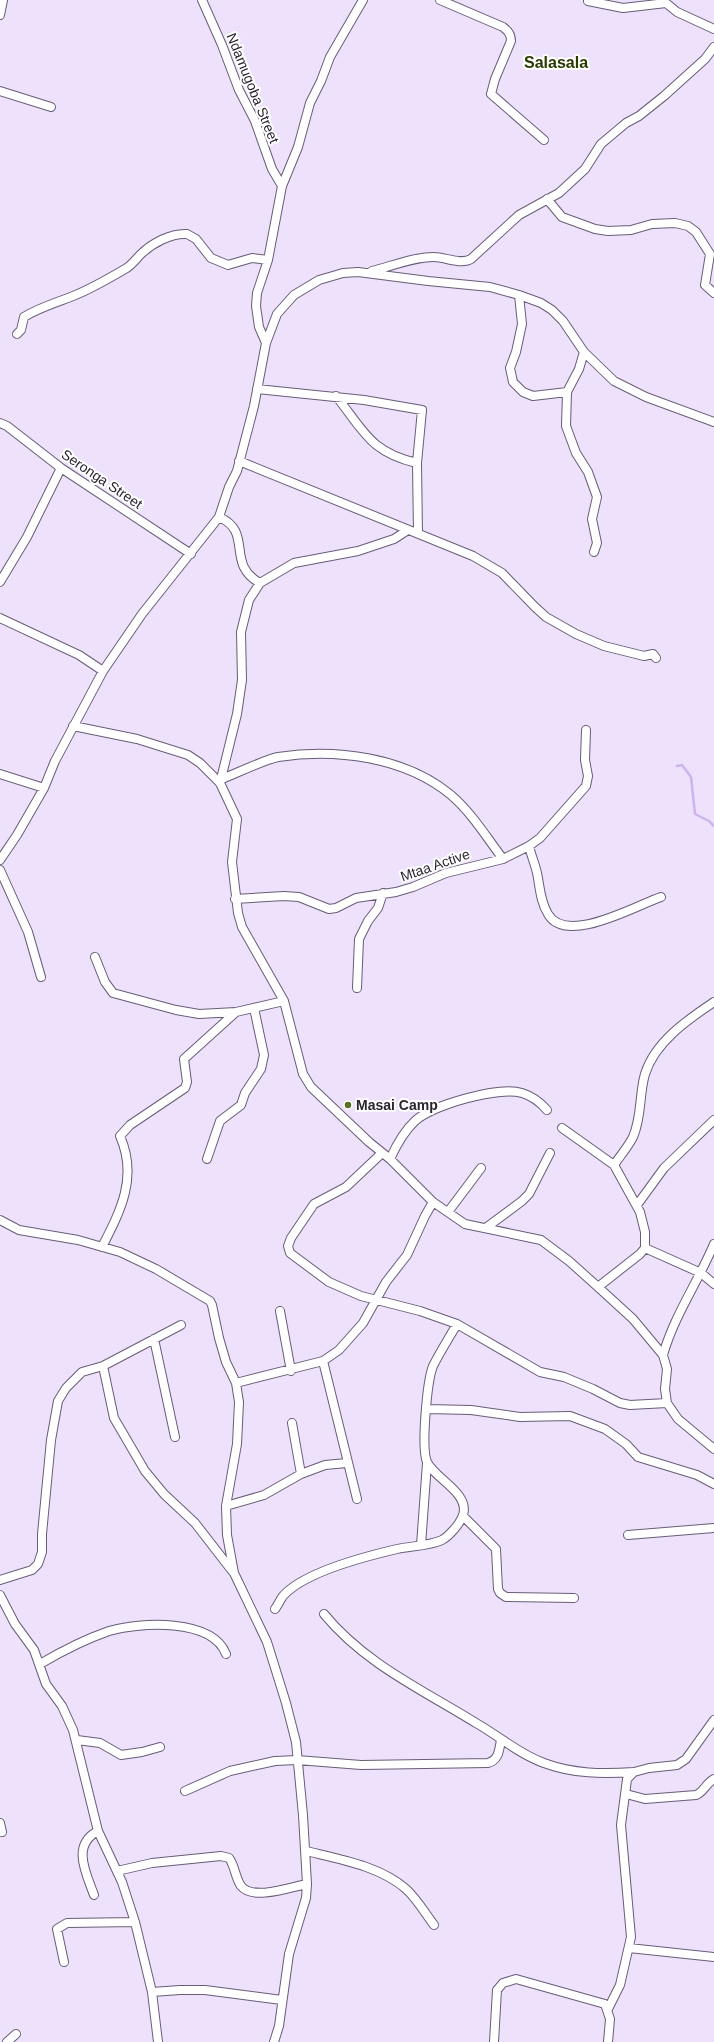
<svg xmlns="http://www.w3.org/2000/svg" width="714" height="2042" font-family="Helvetica,sans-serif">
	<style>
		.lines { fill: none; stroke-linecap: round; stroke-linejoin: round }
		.stream { stroke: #ceb4ed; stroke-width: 2.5 }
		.minor-casing { stroke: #685c77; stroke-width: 10 }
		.minor { stroke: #fff; stroke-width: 8 }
		.poi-dot { fill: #597326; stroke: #fff; stroke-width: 1.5 }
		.labels { text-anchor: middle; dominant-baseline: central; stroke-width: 4; stroke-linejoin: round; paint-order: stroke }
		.street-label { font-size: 14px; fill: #2a2430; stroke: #fff }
		.poi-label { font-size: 14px; font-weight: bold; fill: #2a2430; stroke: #fff; text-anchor: start }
		.quarter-label { font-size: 16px; font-weight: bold; fill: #293a01; stroke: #fff }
	</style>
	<rect width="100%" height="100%" fill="#ede1fb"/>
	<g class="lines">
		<path class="stream" d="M677,766L682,765L691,777L695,814L709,821L714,826"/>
		<g class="minor-casing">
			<path id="minor" d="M202,0L222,45L239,90L255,121L272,169L282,186
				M440,0L503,27C508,31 511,34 511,41L495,79L491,94L544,140
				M588,1L623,8L666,3L677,12L714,29
				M0,15L3,0
				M0,91L51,107
				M547,199L562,217L595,229L608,231L631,230L652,224L675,223L688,226L696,232L710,254L705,285L714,293
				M372,271C392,266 413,257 434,257C445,257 461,265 471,259L519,215L559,193L585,169L601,144L626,123L639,116L664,96L705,59L714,47
				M519,295L522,324L516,352L510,368L513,382L523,392L533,396L567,392
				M17,334L21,330L24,317C40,307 56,303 73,296C91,289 108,279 125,269C132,265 135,260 140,255C152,243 171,233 187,234L196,239L211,258L228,265L252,258L268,260
				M266,343L259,327L256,306L257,293L268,260L282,186L298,147L310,103L321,81L330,57L363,0
				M584,352L579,369L567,392L566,426L576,453L588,472L597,497L592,519L597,543L594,552
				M257,389L364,400L422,410L417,463L418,533
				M336,396C364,431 371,453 417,463
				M0,423L7,426L61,468L191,554
				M239,461L473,556L502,573L535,607L546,617L576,634L604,646L644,656L653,654L656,658
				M219,517C254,532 225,564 260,583
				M0,582L27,537L61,468
				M0,618L79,655L103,671
				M73,726L137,739L188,755L200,763L220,783L237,819L232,862L238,913L242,927L284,1001L303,1074L311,1087L369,1142L390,1159L433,1202L465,1224L541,1240L569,1261L598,1287L633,1319L663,1355L667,1369L665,1389L667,1403L678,1419L714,1449
				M0,774L44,788
				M222,779C237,773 264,760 278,757C336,748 405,757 451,795C472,813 487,838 503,859
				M220,783L237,714L242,680L241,632L249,600L260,583L294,563L358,551L394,539L408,530
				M529,846C531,855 535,864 537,873C540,887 540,901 548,914C566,946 637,905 661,897
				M0,860L17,835L44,788L55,761L103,671L142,614L219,517L229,487L237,471L254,406L266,343L277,314L294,295L319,280L343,273L358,272L428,281L490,287L519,295L541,303L552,310L563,321L584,352L614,381L646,397L714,422
				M0,870L28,932L41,977
				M235,899L284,896L299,897L329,909L336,908L356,898L396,892L413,887L446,873L503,859L529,846L540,838L586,786L588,776L585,760L586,730
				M95,957L105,982L113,993L176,1010L199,1014L236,1012L284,1001
				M357,988L359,939L368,921L378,908L383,893
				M562,1128L614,1165L640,1212L645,1232V1248L640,1254L598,1287
				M382,1153L346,1187L314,1204L291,1238L288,1246L290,1253L329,1282L361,1296L420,1311L457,1324L540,1372L564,1377L593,1389L620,1403L630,1405L667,1403
				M207,1159L220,1121L241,1105L245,1093L261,1069L264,1055L254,1008
				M390,1159C396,1146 404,1131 415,1121C432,1105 499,1086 522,1093C532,1096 540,1102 547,1110
				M614,1165C620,1156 628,1147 633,1137C642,1117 639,1094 645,1074C655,1042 687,1020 714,1002
				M637,1205L664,1168L714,1120
				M448,1212L481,1168
				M0,1220L19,1230L78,1240L120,1252L156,1269L210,1301L212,1305L219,1338L226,1362L236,1383L239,1402L237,1444L226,1506L227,1535L234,1573L267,1642L286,1703L296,1742L303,1815L307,1884L306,1898L289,1954L279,2026L274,2042
				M487,1227L522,1201L529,1194L550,1153
				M102,1247C121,1210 138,1177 120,1136L130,1125L185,1088L187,1082L184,1059L236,1012
				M645,1248L701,1273L714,1284
				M280,1311L291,1371
				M154,1339L175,1437
				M663,1355C674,1316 698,1282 714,1244
				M323,1361L357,1499
				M103,1366L114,1418L145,1471L164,1494L195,1523L233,1572
				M236,1383L323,1361L339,1350L363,1323L386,1282L407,1255L425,1216L433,1202
				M427,1409L471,1410L520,1417L570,1416L605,1429L626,1444L638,1457L697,1475L714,1484
				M292,1423L301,1474
				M226,1506L264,1495L301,1474L325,1465L347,1463
				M463,1516L496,1549L498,1589L500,1593L506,1597L574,1598
				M628,1535L714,1528
				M421,1545L427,1463
				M0,1580L32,1570L38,1564L42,1552V1534L51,1440L58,1401L66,1388L82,1372L103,1366L181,1325
				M0,1595L15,1624L34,1650L46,1684L62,1706L73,1730L98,1831L122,1882L135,1922L152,1992L158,2042
				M275,1609C278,1605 280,1600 283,1596C304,1572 367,1556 397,1549C411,1546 429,1546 442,1540C449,1536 460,1524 463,1515C470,1493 435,1479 427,1462C421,1448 427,1381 433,1366C440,1352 449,1338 457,1324
				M324,1614C365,1664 423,1690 476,1723C499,1736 519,1754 544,1763C573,1774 603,1774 634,1772
				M40,1664C62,1651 86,1639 109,1631C140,1622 212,1618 226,1654
				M77,1740L100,1743L121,1755L142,1752L160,1747
				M185,1791L230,1771L275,1761L297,1760L361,1765L488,1763C499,1760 499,1750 501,1740
				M626,1794L645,1799L696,1795C704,1792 706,1783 714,1779
				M0,1823L2,1832
				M306,1851C339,1859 380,1866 406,1889C417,1899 425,1913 434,1925
				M117,1871L152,1863L221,1856L229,1858C235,1866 235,1877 241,1886C253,1901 291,1887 307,1884
				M94,1895C86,1873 71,1845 98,1831
				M629,1948L714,1957
				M64,1962L57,1929L67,1923L135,1922
				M152,1992L180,1990H205L282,2000
				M608,2009L620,1985L631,1937L621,1825L627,1779L634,1772L649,1768L677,1765L686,1759L714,1720
				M7,2042L16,2034
				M494,2042L497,1990L503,1983L516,1979L605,2004L610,2019L608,2042"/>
		</g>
		<use href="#minor" class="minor"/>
	</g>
	<circle class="poi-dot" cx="348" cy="1105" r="4"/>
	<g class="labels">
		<g class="street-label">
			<text transform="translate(253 88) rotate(68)">Ndamugoba Street</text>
			<text transform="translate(102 479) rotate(34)">Seronga Street</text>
			<text transform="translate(435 865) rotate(-19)">Mtaa Active</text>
		</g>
		<g class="poi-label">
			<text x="356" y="1105">Masai Camp</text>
		</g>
		<g class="quarter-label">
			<text x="556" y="62">Salasala</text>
		</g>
	</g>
</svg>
